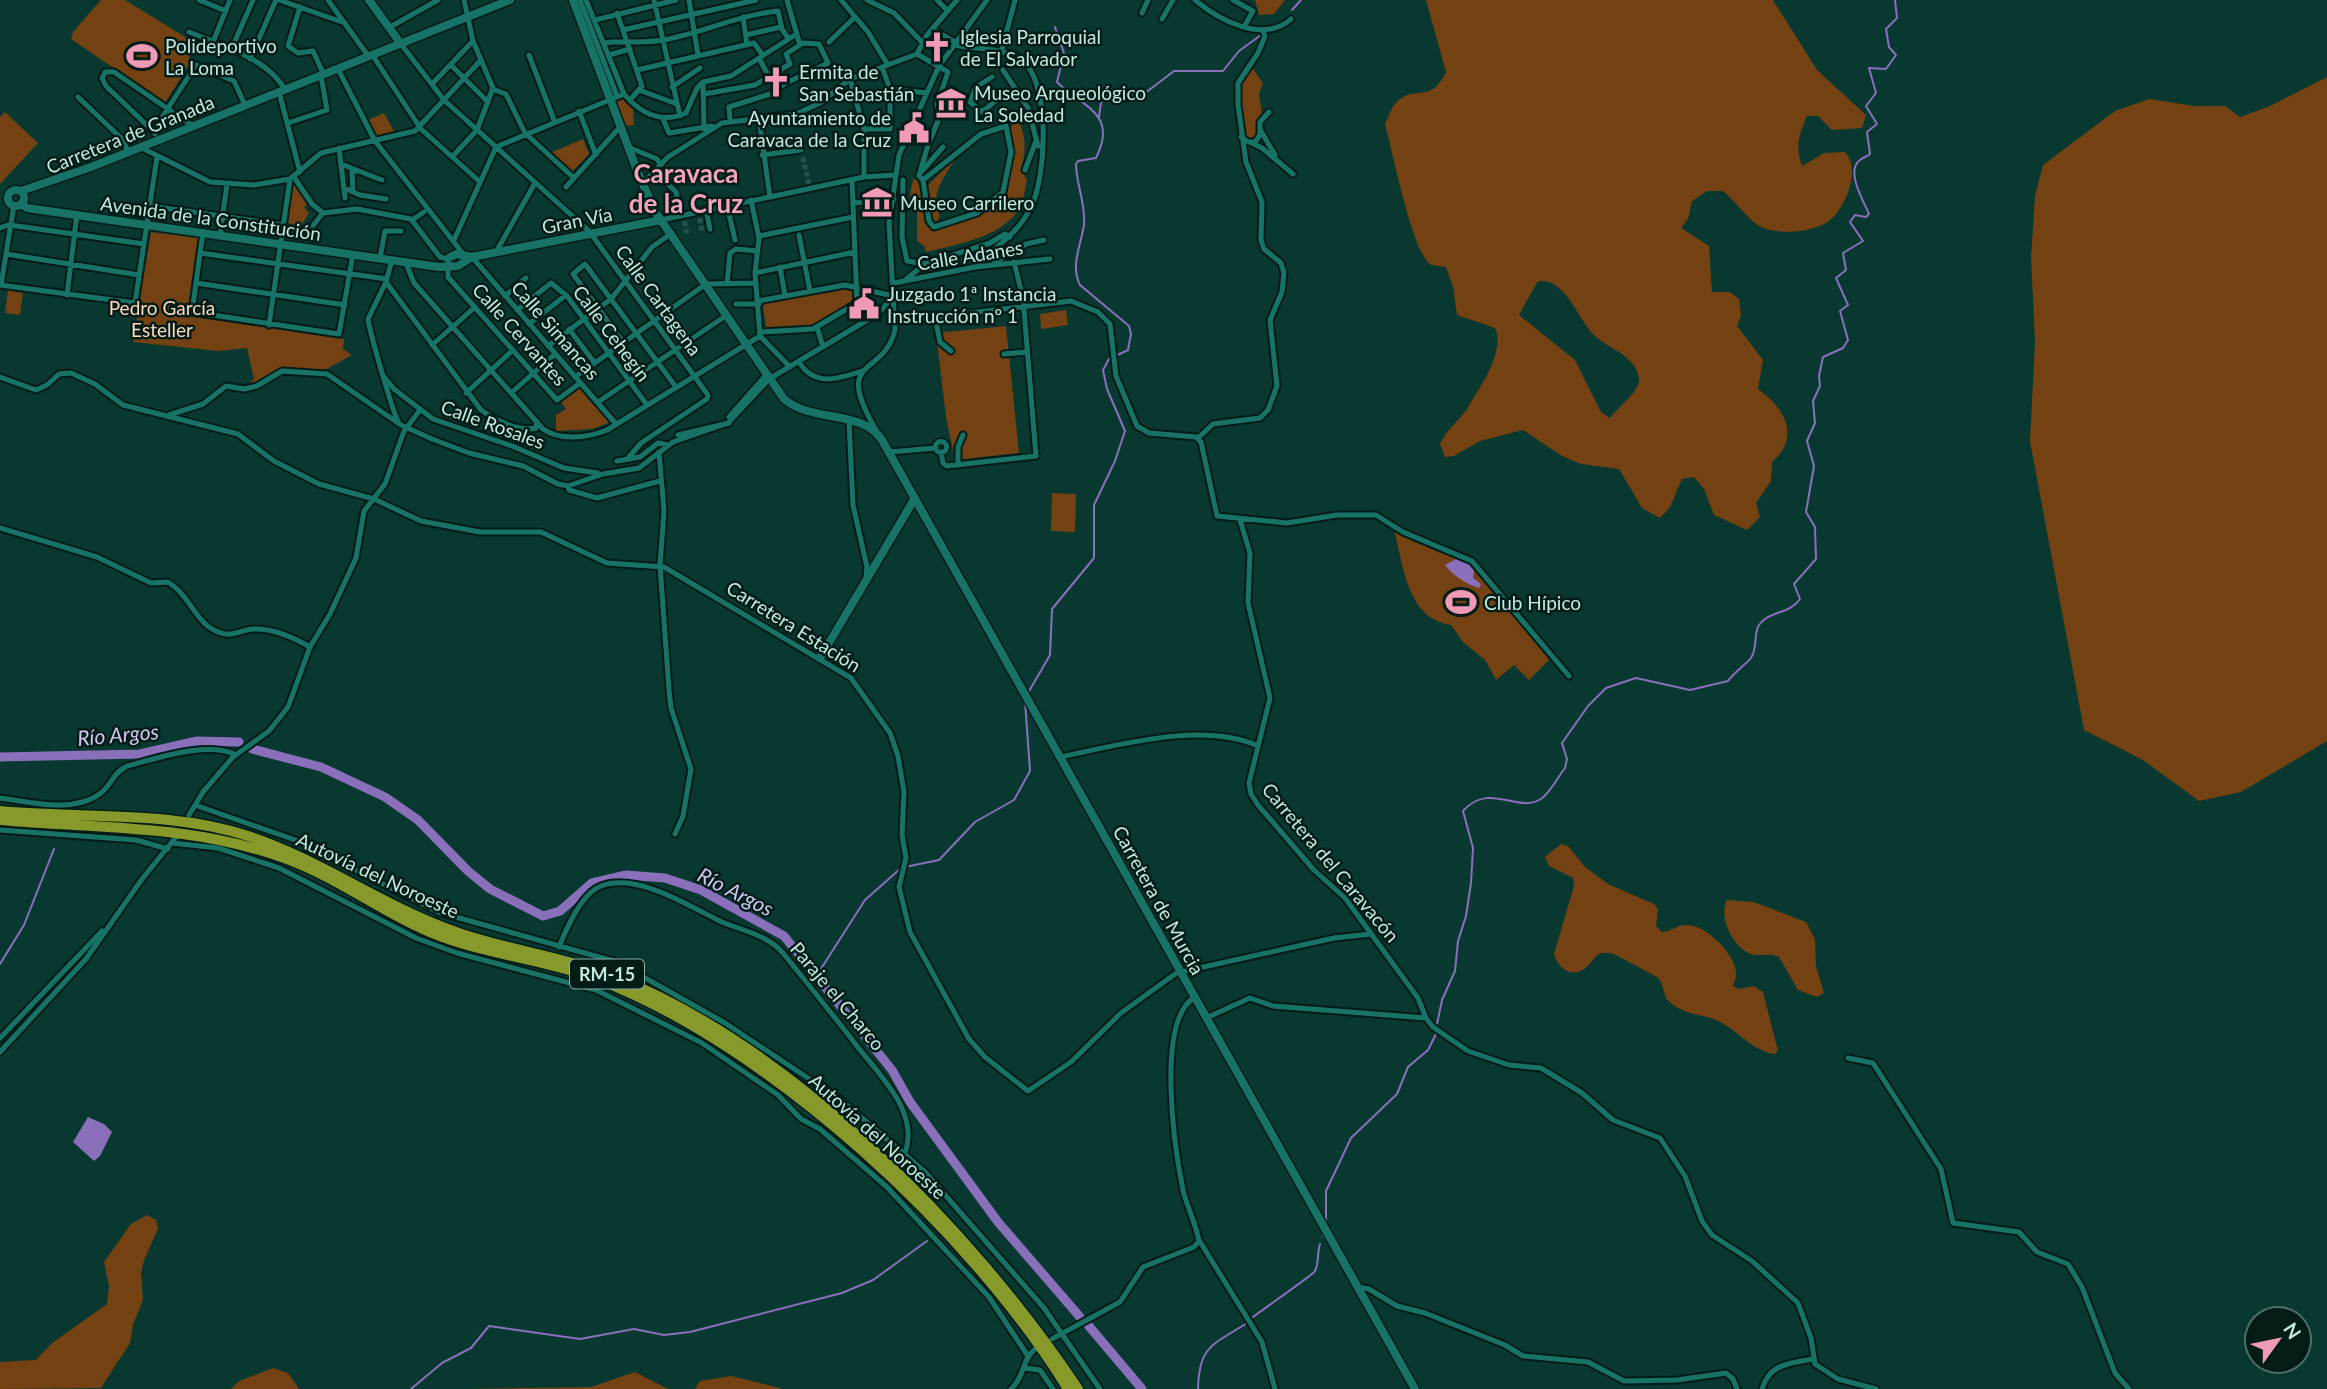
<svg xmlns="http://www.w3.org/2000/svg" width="2327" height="1389" font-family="Lato,sans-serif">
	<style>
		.green { fill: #744212; fill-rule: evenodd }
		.water { fill: #8a6fbb }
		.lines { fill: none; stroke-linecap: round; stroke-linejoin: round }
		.stream { stroke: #8a6fbb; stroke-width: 2 }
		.river { stroke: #8a6fbb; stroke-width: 9 }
		.street-tunnel { stroke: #24534a; stroke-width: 5; stroke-dasharray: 5 2.5; stroke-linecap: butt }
		.street-casing { stroke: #031c18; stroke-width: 9 }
		.secondary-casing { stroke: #031c18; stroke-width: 11 }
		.highway-casing { stroke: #031c18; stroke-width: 13 }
		.street { stroke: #177365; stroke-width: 5 }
		.secondary { stroke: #177365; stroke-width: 8 }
		.highway { stroke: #86992a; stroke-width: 10 }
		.labels { text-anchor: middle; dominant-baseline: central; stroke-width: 5; stroke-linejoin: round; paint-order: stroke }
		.shield { fill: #031c18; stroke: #89aca4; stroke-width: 2 }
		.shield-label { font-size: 18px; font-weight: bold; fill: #c3eae0 }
		.poi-label { font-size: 19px; fill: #c3eae0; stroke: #031c18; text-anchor: start }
		.street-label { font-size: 19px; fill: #c3eae0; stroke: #031c18 }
		.park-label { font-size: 19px; fill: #ffd8bb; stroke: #031c18 }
		.water-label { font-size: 21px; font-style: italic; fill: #d3c7f0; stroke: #031c18 }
		.district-label { font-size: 26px; font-weight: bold; fill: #f3a3bc; stroke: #031c18 }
	</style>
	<rect width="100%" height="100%" fill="#083830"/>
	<path class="green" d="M101,0H125L190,40L189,65L165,103L71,39L73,32Z
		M1255,0H1285L1274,14L1259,15Z
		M1426,0H1773L1817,70L1866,115L1862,128L1832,130L1818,116H1807C1799,135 1795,146 1802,166L1824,153L1845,152C1861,169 1846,207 1830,220C1815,233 1775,236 1758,225C1747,218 1734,200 1723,191H1707L1692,201L1688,219L1681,228L1709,246L1712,292H1730L1739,299L1741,315L1737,326L1763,360L1758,389C1785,408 1801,437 1772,462L1771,481L1756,503L1760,517L1747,530L1714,515L1704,489L1694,477L1682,479L1670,507L1660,518L1642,508L1619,469L1581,464L1562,456L1523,430L1480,441L1454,456L1445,457L1440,444C1447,429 1458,422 1467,409C1479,389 1506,351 1495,328L1457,315L1453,287L1446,267C1441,266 1434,266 1430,264C1412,251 1392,149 1385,124C1388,118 1391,108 1396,103C1413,83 1430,106 1446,72ZM1538,281C1542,281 1546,281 1549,282C1570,290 1579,320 1594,335C1608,349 1638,356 1639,380C1640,391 1617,408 1610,418L1601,412L1575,360L1519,315Z
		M1251,66L1263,83L1259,93L1262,115L1257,121L1259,133L1253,141L1246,139C1238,114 1236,88 1251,66Z
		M2327,77V741L2241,792L2199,801L2143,760L2084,730L2030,441L2035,342L2031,257L2035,196L2043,165L2115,111L2149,99L2195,106H2225L2240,117L2270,106Z
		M622,97L633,107L634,125L624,126L616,99Z
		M5,112L38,143L0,184V117Z
		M384,113L396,135L376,139L366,121Z
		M1015,114C1026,133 1027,148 1021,169L1027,180C1025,188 1024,199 1020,207C1005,237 955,245 926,252L924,246L917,241V208L910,195L913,179H917L933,231C977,212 1014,208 1012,151C1012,136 1009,127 1015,114Z
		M583,139L589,154L572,172L550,153Z
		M955,159C946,176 928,194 940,216L936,223L932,222L928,185Z
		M294,181L310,203L304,207L309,213L301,226L287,223Z
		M151,232L198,238L187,316L344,339L343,349L352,355L321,372L277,371L248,387L246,386L254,379L247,348L218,351L133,342Z
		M848,287L855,292L854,303L814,326L766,327L763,306L766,302Z
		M8,290L23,293L20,315L5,313Z
		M1066,310L1068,325L1041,329L1040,314Z
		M1006,326L1019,453L955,460L946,417L936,333Z
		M580,386L611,422L592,429L556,431V415L566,409L561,402Z
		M1052,493L1076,494L1075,532L1051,531Z
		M1394,529L1465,556L1553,656L1529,680L1514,665L1496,680L1486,661L1463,642L1451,625C1407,619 1403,564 1394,529Z
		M1561,844L1568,846L1585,867L1608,884L1654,904L1658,909L1656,926L1662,932C1671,932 1678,924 1688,925C1707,926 1737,955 1736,975C1736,979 1734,982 1733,986L1739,989L1754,986L1763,992L1778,1051L1775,1054C1753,1052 1738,1030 1718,1021C1703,1014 1686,1015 1672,1004C1661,996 1666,985 1657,977L1612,953H1600C1593,958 1590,965 1584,969C1570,979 1557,966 1554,954L1574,886L1573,878L1549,866L1545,857Z
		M1727,900L1754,902L1806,922L1815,939L1816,966L1824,993L1817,997L1798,990L1779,957C1769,952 1761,957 1751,954C1733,948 1718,917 1727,900Z
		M147,1215L156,1220L158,1229L144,1260L141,1273L143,1300L133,1324L130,1343L101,1388L0,1389V1362L36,1360L52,1343L107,1304L109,1286L104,1262L131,1224Z
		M273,1368L288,1373L299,1389H231L239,1381Z
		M635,1372L668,1389H461L591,1387Z
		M731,1376L780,1388L782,1389H695L700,1381Z"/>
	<path class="water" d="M1458,558L1466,561L1474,570L1473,578L1481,584L1479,588C1468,585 1453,576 1445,565Z
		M88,1117L104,1124L112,1132L100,1156L94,1161L73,1142Z"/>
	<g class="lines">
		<path class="stream" d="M1292,10L1301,0
			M1099,117L1101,102L1113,90H1126L1140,97L1174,71H1223L1239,51L1261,35
			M1028,693L1050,655L1052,609L1094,558V505L1115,461L1125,431L1107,389L1103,370L1109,359L1128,350L1131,334L1129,326L1080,285C1070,266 1081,245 1084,225C1086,204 1076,184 1076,164L1078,161L1096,158C1119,112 1081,107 1057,82L1064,53L1055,27
			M905,867L939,860L975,822L1014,800L1030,771L1025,701
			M0,964L24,925L54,849
			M817,975L865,900L900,869
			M1437,1024L1442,1000L1455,971L1458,941L1466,916L1471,883L1473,848L1463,811C1490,781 1517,814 1541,799C1551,792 1557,778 1565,768L1567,759L1562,743L1588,706L1606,688L1636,678L1690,690L1728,681C1734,673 1748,662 1751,658C1758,648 1753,634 1759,625C1770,610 1789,615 1800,599L1794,584L1816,559L1815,527L1806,512L1814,466L1807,441L1815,423L1813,401L1820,386L1819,376L1823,357L1843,348L1848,340L1840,311L1848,305L1836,278L1846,270L1843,253L1863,241L1850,222L1855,215L1866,217L1869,214C1864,202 1845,171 1860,160C1863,157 1867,157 1870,154L1867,132L1877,124L1866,106L1876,93L1869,68L1886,69L1896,55L1889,47L1886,29L1897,18L1895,0
			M1326,1224V1191L1351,1138L1397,1094L1408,1067L1428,1050L1436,1034
			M1323,1236V1234
			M1253,1317C1263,1309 1313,1275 1315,1271C1319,1263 1317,1253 1320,1244
			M411,1389L442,1363L471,1348L489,1326L580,1339L634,1329L664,1335L690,1332L842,1293L873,1280L927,1241
			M1198,1389C1199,1345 1213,1345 1247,1323"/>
		<path class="river" d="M252,749L321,767L385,797L418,820L468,871L490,889L543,916L560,911L592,883L626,875L665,878L701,890L784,936L892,1070L910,1102L998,1222L1080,1317
			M0,757L140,754L197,741L239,742
			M1088,1325L1142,1389"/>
		<path class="street-tunnel" d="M801,150L810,188
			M698,211L702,231
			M683,214L687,234"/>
		<g class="street-casing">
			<path id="street" d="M199,0L226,11
				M279,0L345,23
				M328,0L369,57
				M580,0L617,96
				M586,0L624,94C641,114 661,124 686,113L697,88L703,82L731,76L795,35
				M654,0L680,116
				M689,0L698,55
				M787,0L800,45
				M841,0L868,32L888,65
				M867,0L894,13L922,42
				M937,0L948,11
				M1195,0C1219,20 1263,44 1291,19
				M1233,0L1253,11L1244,27
				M300,7L288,46L298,53L313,51L324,75
				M617,13L642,86L630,100
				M1142,13L1148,0
				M743,17L747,45
				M1162,19L1173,0
				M595,20L676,0
				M390,27L438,0
				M933,29L956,43
				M623,30L756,0
				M189,32C220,45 268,58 285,90
				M746,35L781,27
				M213,42L230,0
				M829,42L854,18
				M604,43C623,40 643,44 663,40C702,33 738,15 778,11L782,29L788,38
				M401,44L444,100L589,231L708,395L707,399L641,443L628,458
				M955,45C973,49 1002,48 1018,57C1052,76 1047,179 1030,209C1017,235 994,247 975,267
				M231,50L253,0
				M1001,53L1015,0
				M917,54L948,72L937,104L940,116L928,145L919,176L923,180L929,221L934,227L977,213L1003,192L1011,152L1006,126L981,134L923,180
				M917,54L927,35L957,0
				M529,55L554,120
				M609,55L630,49
				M373,56L421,129L479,181
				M759,58L769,77
				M250,59L276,0
				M451,65L488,102
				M338,69L375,141L464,255
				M637,70L754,43L762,54
				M1003,70L1028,108L1038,146H1042
				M992,77L976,87L970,102L982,112L1004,94
				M850,79L864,129V177
				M703,82L704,129
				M432,84L473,41
				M672,87L700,68
				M492,89L506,94L525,133L574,178
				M890,89L927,93
				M639,90L677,104
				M279,92L300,172
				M704,94L755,85L790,64L786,54L803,43L819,44L828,63L784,84L780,72
				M78,97L121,138L129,152
				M579,111L596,155
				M663,119L669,133L712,126
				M759,119L770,197
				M730,120L729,107L770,94L784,84
				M288,123L327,110L321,76
				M864,129H890V89L882,67
				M1261,131L1275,155
				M155,133L106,86L102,78L105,72H114L193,126
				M155,134L157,125L196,65L234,81L245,105
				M1241,137L1248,142H1255L1260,135V122L1269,112
				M1252,143L1262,148L1293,174
				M140,147L210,182L254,185L290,179L321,153L415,131L481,60
				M628,147L657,159L660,164
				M339,148L345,198
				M762,155L801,150
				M452,157L477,130L493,88L473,41L464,0
				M341,164L382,180
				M1025,170L1036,141
				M922,171L943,147
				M294,177L312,204L323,213L357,209L411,219L440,257L448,259V277
				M663,179L676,192L681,215
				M903,180L902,237L907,261L925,264
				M642,184L668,157L722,123L796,114L820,103L850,79L917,54
				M566,187L620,127
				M344,188L360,195L386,199
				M353,192L352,172L357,171
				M853,203L866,202L867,194L894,199
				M727,205L735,240
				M150,206L284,225
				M706,209L710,229
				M412,220L424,212
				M661,220L864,177L895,175
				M10,225L144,244
				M0,228L11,224
				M311,228L323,213
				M203,232L192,312L339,334L353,254
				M220,235L227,184
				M799,235L810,291
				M759,236L853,217
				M454,240L496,147L624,94
				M496,252L535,183
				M200,253L387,279
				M6,254L139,275
				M472,257L616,424
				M380,258L385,231H401
				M392,260L386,282L368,319C369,330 394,416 398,421
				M405,261L414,283L543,429C560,441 588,438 607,430L760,336L755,273L759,238L751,200
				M994,263L1026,244L1044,240
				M780,267L785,296
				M755,273L855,252
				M448,277L557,400L580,383
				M905,280L925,264L990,243L1005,234L1010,237
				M386,282L481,410C495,420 519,432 536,428L537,422
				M196,283L345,305
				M894,283L975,267L1050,259
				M727,284L730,253L736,249L758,251
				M0,285L135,303L157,157
				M1,285L14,205
				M67,295L77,214
				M505,296L526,278
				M758,301L845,285L893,296
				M736,304H759
				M517,310L551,283L567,296L647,405
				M935,317L940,342L951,351
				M894,322L1071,301L1098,312L1110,324L1116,376L1137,426L1149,433L1196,437L1201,442L1217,516L1287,523L1337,515H1376L1403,532L1472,561L1569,676
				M529,324L566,295
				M269,325L290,179
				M817,327L823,347
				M569,329L594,362
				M762,332L813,329L857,303L852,180
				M760,336L790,367
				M623,342L573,274L585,264L676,387
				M432,345L475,307
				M548,346L611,299L652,247L672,233
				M1004,354L1027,352
				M799,362C814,387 838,379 862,371
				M0,377L36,390L47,385L59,374L71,373L95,384L123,405L238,434L274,461L319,484L374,499L421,521L480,532H541L607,563L664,567L851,678L890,733L898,756L904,792L902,835L906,858L899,887L910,932L969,1039L985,1057L1028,1091L1071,1062L1121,1013L1175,974
				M575,377L706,284L756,283
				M385,378L394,389L433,419L512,446L564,468L598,473
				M466,393L513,350
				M511,393L555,354
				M598,402L727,315
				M169,415L203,404L226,386L244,389L257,386L282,371L327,374L401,425L432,439L469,453L523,466L558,484L568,486L603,474L639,468L673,442L728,423L769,379L879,313L893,296
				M729,417L766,375
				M849,421L853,505L867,567L866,577
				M876,430C832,354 883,379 895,330L889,223L899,155L939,66L987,0
				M678,435L729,423
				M1198,438L1213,424L1260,418L1268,410L1277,386L1270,320L1282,292L1284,273L1281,263L1264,249L1261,240L1262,202L1246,162L1238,105V83L1258,53L1265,36L1263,30
				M935.5 447a5.5 5.5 0 1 1 11 0a5.5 5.5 0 1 1-11 0Z
				M659,452L664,511L660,565L669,690L671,708L691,769L683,816L675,834
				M889,452L936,448
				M941,452L943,463L947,466L1036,456L1023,298L1014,262
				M617,461L640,457L658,443L668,445
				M958,465V447L963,435
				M568,486L569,490L597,498L660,481
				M1240,520L1250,553L1248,603L1270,698L1249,783L1251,794L1258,805L1314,870L1345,898L1418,998L1426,1018L1433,1027L1468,1051L1509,1065L1541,1068L1582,1093L1613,1120L1660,1138L1685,1176L1702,1221L1712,1235L1752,1261L1798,1303L1811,1338L1815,1364L1838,1379L1876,1389
				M0,528L97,557L151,583L168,582C192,597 195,625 221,633C233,637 241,630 253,629C272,628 293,637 310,647
				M1060,757C1119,745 1202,721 1258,746
				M0,798C31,802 74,814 101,793C111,785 114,772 127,766C155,759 209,740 236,755
				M195,805L301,842L438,912L617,962L725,1023L841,1100L925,1172L1044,1308L1100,1389
				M189,815L203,792L233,757L269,731L288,707L310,647L330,614L356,558L364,511L385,484L404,431L420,410
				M0,830L136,840L168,849
				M172,843L218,848L279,868L416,938L457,953L596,990L702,1043L778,1095L801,1119L820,1129L887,1187L989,1297L1028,1356
				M559,947C566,929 582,893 601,886C638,872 690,907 722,922C744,931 767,935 783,953C808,984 833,1015 857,1046C879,1075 920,1112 905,1153
				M1181,972L1334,938L1371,934
				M1206,1018L1250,998L1273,1006L1426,1018
				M0,1038L102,931
				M0,1052L86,959L142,879L176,837
				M1848,1058L1873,1063L1941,1169L1953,1223L2019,1232L2037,1252L2068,1264L2082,1287L2115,1373L2129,1389
				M1199,1240L1262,1342L1275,1389
				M1358,1287L1369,1289L1397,1306L1425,1313L1505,1345L1523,1356L1588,1362L1624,1381L1677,1380L1726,1373L1733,1379L1737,1389
				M1052,1339L1120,1302L1143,1267L1194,1247L1199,1241C1196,1224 1187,1207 1183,1190C1175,1151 1155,1020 1195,997
				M1025,1368L1040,1370L1053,1389
				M1011,1389C1025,1376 1022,1360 1034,1350
				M1762,1389C1770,1363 1789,1364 1812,1359"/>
		</g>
		<g class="secondary-casing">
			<path id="secondary" d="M369,0L401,44
				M573,0L638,173L656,213L784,399C812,423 862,409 882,440L1415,1389
				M8 198a8 8 0 1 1 16 0a8 8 0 1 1-16 0Z
				M21,191L91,167L510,0
				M21,204L27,208L439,267L458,266L472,257
				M450,257L457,254L472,257L661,220
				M820,658L915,498"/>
		</g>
		<g class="highway-casing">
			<path id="highway" d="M0,811C81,819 170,810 248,836C321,860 384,907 456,932C506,950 561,956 610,975C792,1046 971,1229 1078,1389
				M0,820C99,829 192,824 287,859C344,880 393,921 451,940C499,956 550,961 597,979C770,1045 972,1232 1068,1389"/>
		</g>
		<use href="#street" class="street"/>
		<use href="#secondary" class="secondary"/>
		<use href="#highway" class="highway"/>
	</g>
	<defs>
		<g id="church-bare" transform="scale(2.415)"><path d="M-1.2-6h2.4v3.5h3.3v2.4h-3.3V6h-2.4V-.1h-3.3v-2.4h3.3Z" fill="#f09ab6" stroke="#031c18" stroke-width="2.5" paint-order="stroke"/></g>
		<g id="stadium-bare" transform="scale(2.415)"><path d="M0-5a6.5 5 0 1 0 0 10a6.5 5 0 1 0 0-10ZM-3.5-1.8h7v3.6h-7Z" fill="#f09ab6" stroke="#031c18" stroke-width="2.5" paint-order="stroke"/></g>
		<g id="museum-bare" transform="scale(2.415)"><path d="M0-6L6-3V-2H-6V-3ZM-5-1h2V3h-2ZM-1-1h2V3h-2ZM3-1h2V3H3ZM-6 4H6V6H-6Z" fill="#f09ab6" stroke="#031c18" stroke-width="2.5" paint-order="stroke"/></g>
		<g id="civic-bare" transform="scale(2.415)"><path d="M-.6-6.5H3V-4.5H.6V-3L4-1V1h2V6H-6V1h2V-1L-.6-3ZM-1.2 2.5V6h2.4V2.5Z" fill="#f09ab6" stroke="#031c18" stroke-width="2.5" paint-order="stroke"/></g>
	</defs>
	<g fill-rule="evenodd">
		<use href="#church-bare" x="937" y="47"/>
		<use href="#stadium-bare" x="142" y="56"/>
		<use href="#church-bare" x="776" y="82"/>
		<use href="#museum-bare" x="951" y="103"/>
		<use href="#civic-bare" x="914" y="128"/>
		<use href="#museum-bare" x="877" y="202"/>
		<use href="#civic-bare" x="864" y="304"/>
		<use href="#stadium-bare" x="1461" y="602"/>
	</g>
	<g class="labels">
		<rect class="shield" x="570" y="959.5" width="74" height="29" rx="5"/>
		<g class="shield-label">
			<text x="607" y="974">RM-15</text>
		</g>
		<g class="poi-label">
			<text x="960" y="36">Iglesia Parroquial<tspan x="960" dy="22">de El Salvador</tspan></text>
			<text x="165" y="45">Polideportivo<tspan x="165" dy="22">La Loma</tspan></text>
			<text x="799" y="71">Ermita de<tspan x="799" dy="22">San Sebastián</tspan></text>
			<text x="974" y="92">Museo Arqueológico<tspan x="974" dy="22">La Soledad</tspan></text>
			<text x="891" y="117" text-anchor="end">Ayuntamiento de<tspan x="891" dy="22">Caravaca de la Cruz</tspan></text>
			<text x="900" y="202">Museo Carrilero</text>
			<text x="887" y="293">Juzgado 1ª Instancia<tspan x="887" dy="22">Instrucción nº 1</tspan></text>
			<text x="1484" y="602">Club Hípico</text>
		</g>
		<g class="street-label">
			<text transform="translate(130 134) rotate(-22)">Carretera de Granada</text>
			<text transform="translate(211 218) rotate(8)">Avenida de la Constitución</text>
			<text transform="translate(577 220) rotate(-11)">Gran Vía</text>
			<text transform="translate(970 255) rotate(-9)">Calle Adanes</text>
			<text transform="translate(659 300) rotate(54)">Calle Cartagena</text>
			<text transform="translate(556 330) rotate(49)">Calle Simancas</text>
			<text transform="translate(612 333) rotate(53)">Calle Cehegín</text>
			<text transform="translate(520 334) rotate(48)">Calle Cervantes</text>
			<text transform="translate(493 424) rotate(20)">Calle Rosales</text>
			<text transform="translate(794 626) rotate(32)">Carretera Estación</text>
			<text transform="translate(1331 862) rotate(50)">Carretera del Caravacón</text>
			<text transform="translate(378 875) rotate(25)">Autovía del Noroeste</text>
			<text transform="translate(1159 900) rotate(61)">Carretera de Murcia</text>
			<text transform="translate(838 996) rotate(50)">Paraje el Charco</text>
			<text transform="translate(878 1136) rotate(42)">Autovía del Noroeste</text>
		</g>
		<g class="park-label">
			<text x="162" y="307">Pedro García<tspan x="162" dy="22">Esteller</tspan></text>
		</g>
		<g class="water-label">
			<text transform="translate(118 734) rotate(-5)">Río Argos</text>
			<text transform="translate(736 891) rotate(27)">Río Argos</text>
		</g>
		<g class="district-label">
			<text x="686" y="173">Caravaca<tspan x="686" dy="30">de la Cruz</tspan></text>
		</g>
	</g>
	<g transform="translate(2278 1340) rotate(57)"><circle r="33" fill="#031c18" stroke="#506e68" stroke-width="2"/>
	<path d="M0-5L12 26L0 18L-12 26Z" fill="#f09ab6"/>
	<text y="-10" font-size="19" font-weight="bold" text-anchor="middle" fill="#c3eae0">N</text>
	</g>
</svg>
